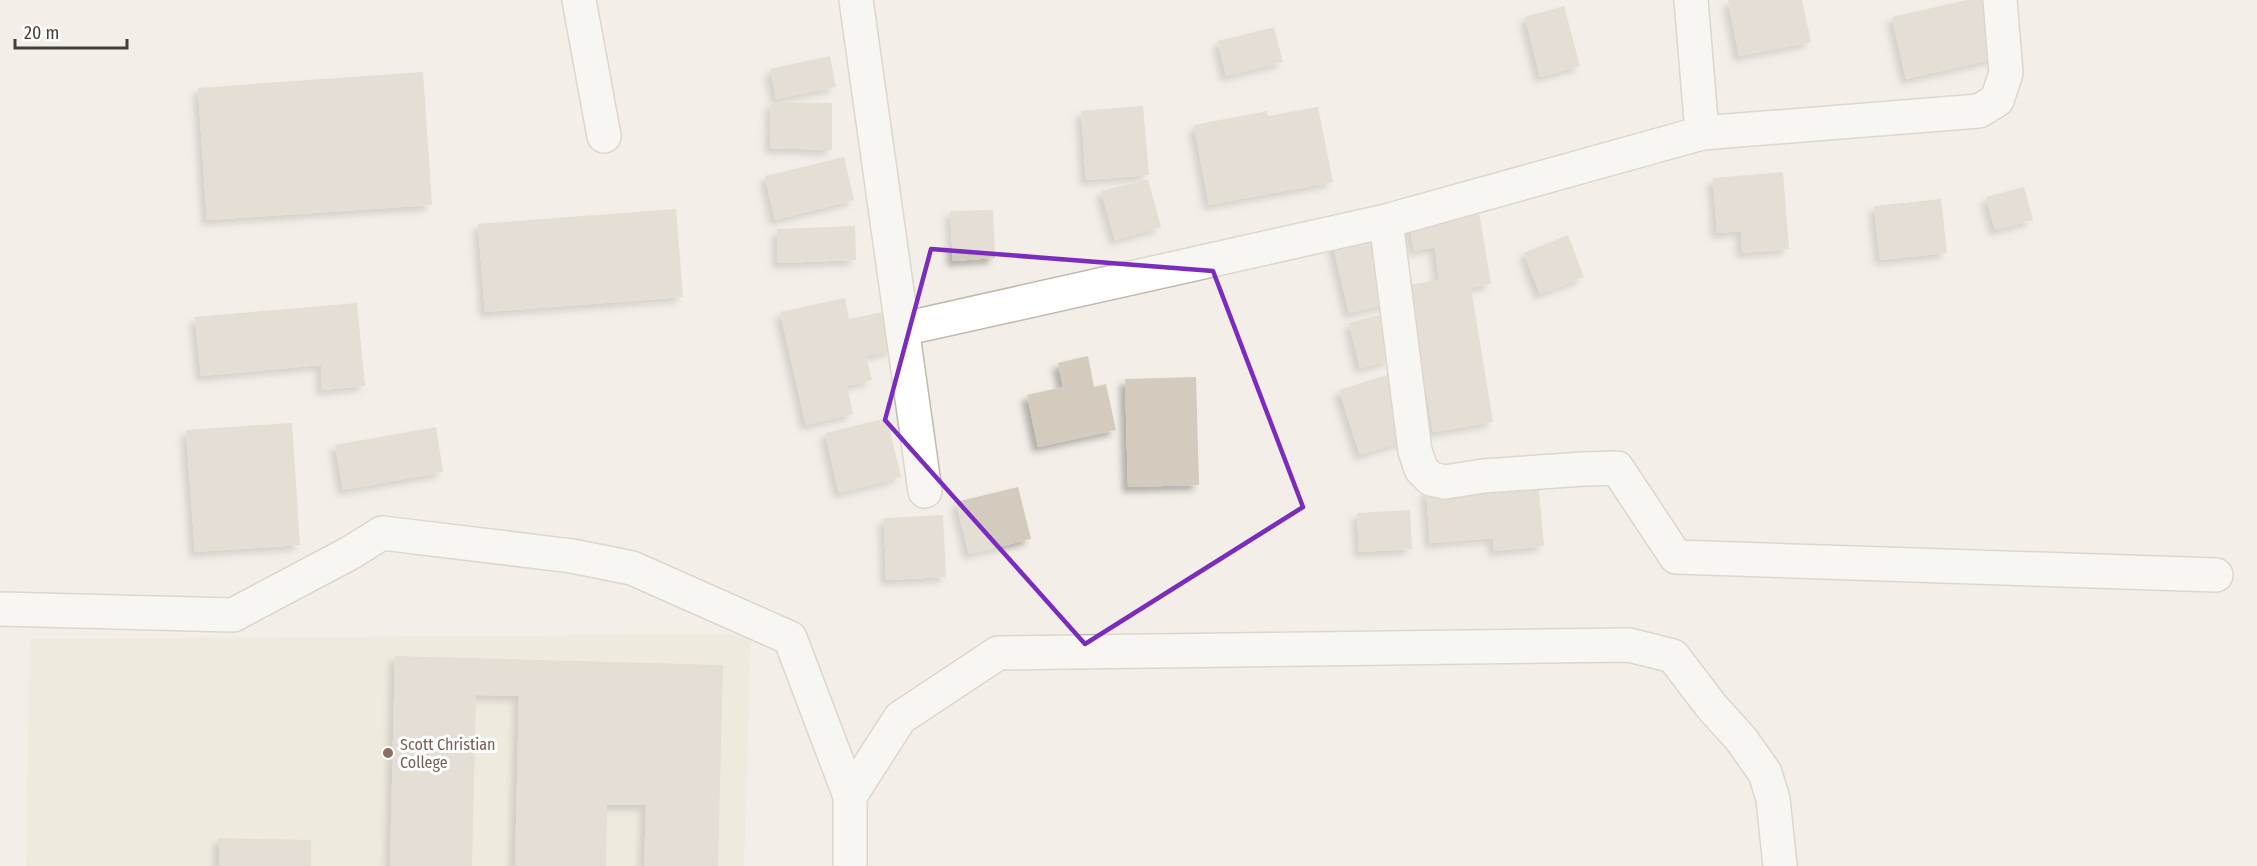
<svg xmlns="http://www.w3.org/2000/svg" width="2257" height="866" font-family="'Fira Sans Condensed',sans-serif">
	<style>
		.education { fill: #ebe4d3 }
		.building { fill: #d3cbbe; filter: url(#shadow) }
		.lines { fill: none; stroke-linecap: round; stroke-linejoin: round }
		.street-casing { stroke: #c0baae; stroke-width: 36 }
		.street { stroke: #fff; stroke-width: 33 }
		.marked { fill: none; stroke: #7b2cbf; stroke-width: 4.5; stroke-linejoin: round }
		.education-dot { fill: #8d6e63; stroke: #fff; stroke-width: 2 }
		.labels { text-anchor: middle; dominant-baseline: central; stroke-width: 6; stroke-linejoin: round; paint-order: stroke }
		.education-label { font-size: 16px; fill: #785e54; stroke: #fff; text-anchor: start }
	</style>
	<defs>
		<filter id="shadow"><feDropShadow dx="-5.5" dy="5.5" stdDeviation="3" flood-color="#0004"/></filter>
	</defs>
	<rect width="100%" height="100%" fill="#f3efe8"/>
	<path class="education" d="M751,634L744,866H26L30,639Z"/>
	<path class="building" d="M1728,0H1802L1811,42L1739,56Z
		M1967,0H1991L2003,57L1906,79L1892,17Z
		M1564,6L1580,66L1540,77L1525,17Z
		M1274,27L1283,62L1226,76L1218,41Z
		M830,56L836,87L776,99L770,69Z
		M423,72L432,205L207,220L198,88Z
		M771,102L832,103V150L770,148Z
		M1143,106L1149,175L1086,180L1081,111Z
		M1318,107L1333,182L1209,205L1194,125L1267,111L1268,116Z
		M844,157L854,200L775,220L765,176Z
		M1783,172L1789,249L1742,253L1741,231L1717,233L1713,178Z
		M1148,179L1161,227L1115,240L1101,191Z
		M2024,187L2033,220L1995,230L1986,197Z
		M1477,199L1491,284L1471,288L1493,422L1433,432L1409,285L1439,280L1435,247L1414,251L1407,210Z
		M1941,199L1947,253L1880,260L1874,206Z
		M676,209L683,297L485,312L478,224Z
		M993,210L995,258L953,261L950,211Z
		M855,226L856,260L778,263L777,229Z
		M1371,228L1389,304L1349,313L1331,237Z
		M1568,235L1584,277L1540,294L1524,253Z
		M845,298L849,319L884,312L893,350L866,356L872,380L847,386L853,414L806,425L780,312Z
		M357,303L365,386L322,390L321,365L201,376L195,317Z
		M1379,315L1391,360L1360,368L1349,323Z
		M1088,356L1094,387L1106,384L1116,430L1038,447L1027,395L1063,387L1058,363Z
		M1387,375L1407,440L1360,455L1339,390Z
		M1196,377L1199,485L1128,487L1125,379Z
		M887,418L901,477L839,493L825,433Z
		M292,423L300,545L195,552L186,430Z
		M436,427L443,472L343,490L335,445Z
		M1538,481L1544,546L1494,551L1493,538L1430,543L1426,490Z
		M1018,487L1031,539L969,554L956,502Z
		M1410,510L1412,549L1359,552L1357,513Z
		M943,515L946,577L886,580L884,518Z
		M395,656L723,665L718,866H644L646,805H607L606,866H515L519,696L476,695L472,866H390Z
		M219,838L311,840V866H219Z"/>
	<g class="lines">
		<g class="street-casing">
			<path id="street" d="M579,0L604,136
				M856,0L925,491
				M1691,0L1702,133
				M1386,221L1415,451L1421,469L1431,479L1445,482L1483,476L1583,469L1617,468L1676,557L2216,575
				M903,329L1386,221L1702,133L1979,111L1997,100L2006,73L2000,0
				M0,609L233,615L350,553L382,533L572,556L632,568L790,638L850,796V866
				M850,796L900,718L998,653L1629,645L1673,656L1712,707L1741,739L1765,773L1773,799L1780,866"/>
		</g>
		<use href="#street" class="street"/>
	</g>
	<path d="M0 0H2257V866H0ZM931,249L1213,271L1303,507L1085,644L885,420Z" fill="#f3efe8" fill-opacity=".55" fill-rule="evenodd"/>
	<path class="marked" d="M931,249L1213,271L1303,507L1085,644L885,420Z"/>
	<circle class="education-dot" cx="388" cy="753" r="6"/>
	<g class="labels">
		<g class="education-label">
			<text x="400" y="744">Scott Christian<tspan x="400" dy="18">College</tspan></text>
		</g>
	</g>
	<path d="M15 39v9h112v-9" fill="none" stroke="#454037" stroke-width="3"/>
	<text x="24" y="39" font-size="18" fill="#454037" stroke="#ffffff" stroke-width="4.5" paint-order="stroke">20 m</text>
</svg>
